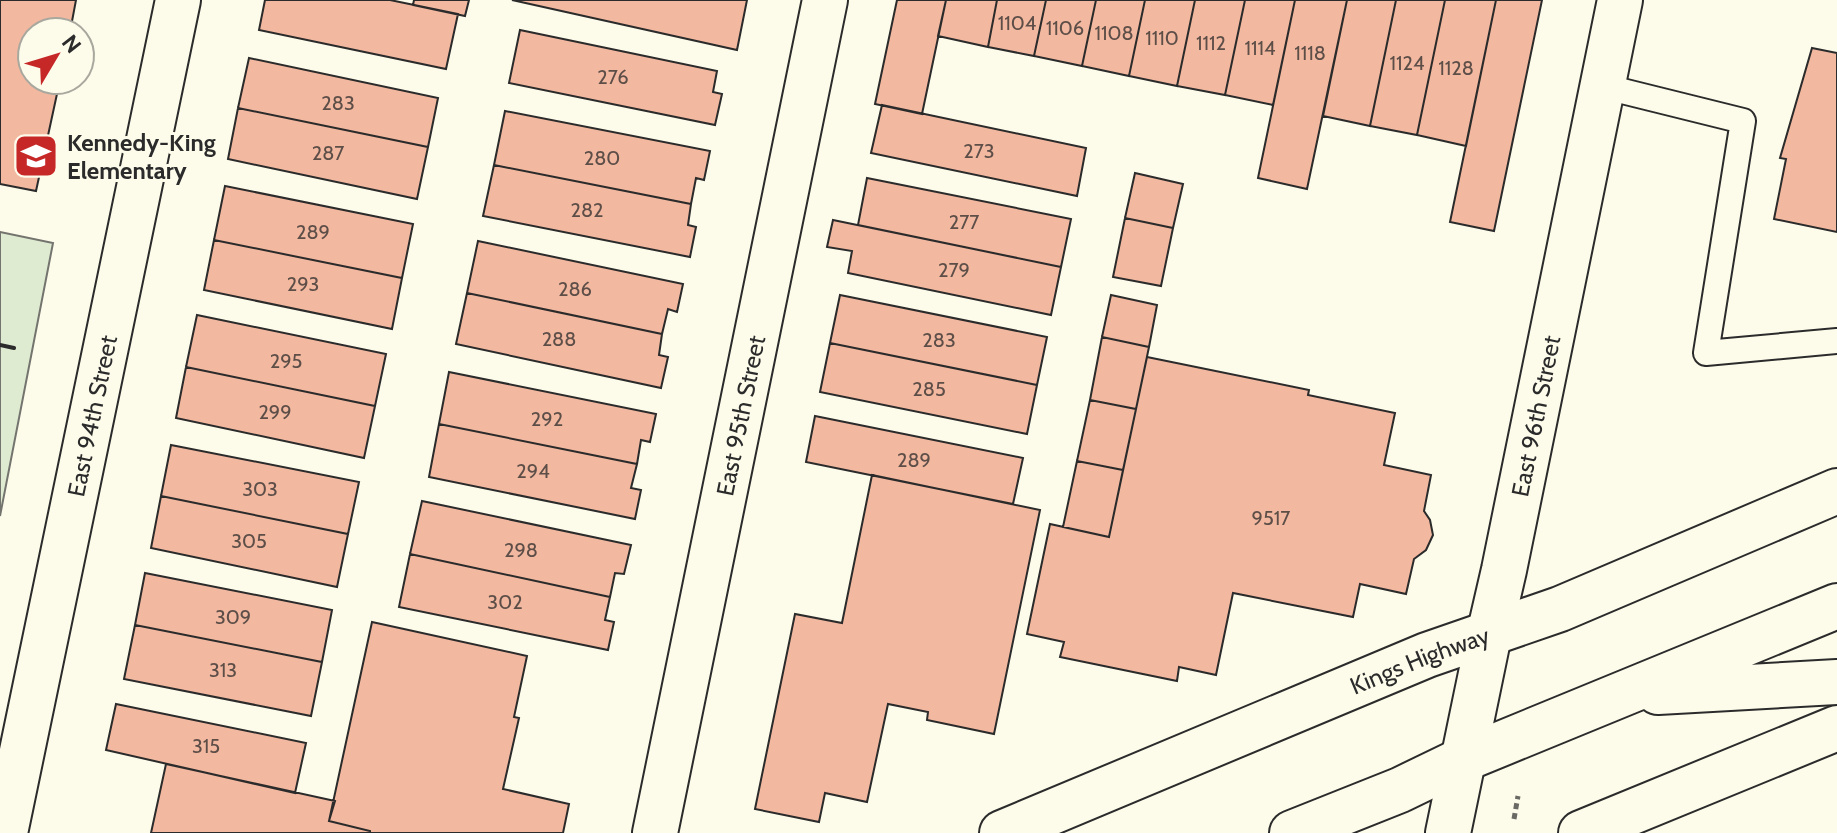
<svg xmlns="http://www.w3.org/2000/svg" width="1837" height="833" font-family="Cabin,sans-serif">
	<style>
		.green { fill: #deebd1; stroke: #74746e; stroke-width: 2 }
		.building { fill: #f2b8a0; stroke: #2b2b2b; stroke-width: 2 }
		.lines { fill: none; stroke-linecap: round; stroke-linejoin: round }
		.service-casing { stroke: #2b2b2b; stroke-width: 28 }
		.minor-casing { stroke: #2b2b2b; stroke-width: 48 }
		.tertiary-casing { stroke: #2b2b2b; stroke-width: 48 }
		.primary-casing { stroke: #2b2b2b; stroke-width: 48 }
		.path { stroke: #6a6964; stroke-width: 5; stroke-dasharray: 6 4; stroke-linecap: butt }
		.service { stroke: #fdfbea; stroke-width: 24 }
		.minor { stroke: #fdfbea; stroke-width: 44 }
		.tertiary { stroke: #fdfbea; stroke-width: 44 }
		.primary { stroke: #fdfbea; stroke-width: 44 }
		.wall { stroke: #2b2b2b; stroke-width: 4 }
		.labels { text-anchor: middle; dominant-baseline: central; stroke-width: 6; stroke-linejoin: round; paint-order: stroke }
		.number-label { font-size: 20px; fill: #5d4e48 }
		.poi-label { font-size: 24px; font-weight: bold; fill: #2b2b2b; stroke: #fdfbea; text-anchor: start }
		.street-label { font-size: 24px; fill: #2b2b2b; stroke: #fdfbea }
	</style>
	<rect width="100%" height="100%" fill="#fdfbea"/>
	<path class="green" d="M0,232L53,243L0,516Z"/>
	<path class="building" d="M0,0H76L70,32H32V80H60L36,191L0,184Z
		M265,0H390L458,14L446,69L259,30Z
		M414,0H469L465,16L413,5Z
		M512,0H747L737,50Z
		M897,0H946L922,114L875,104Z
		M946,0H997L988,47L938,36Z
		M997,0H1046L1034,56L988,47Z
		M1046,0H1096L1082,66L1034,56Z
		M1096,0H1145L1129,76L1082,66Z
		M1145,0H1195L1177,86L1129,76Z
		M1195,0H1245L1225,95L1177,86Z
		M1245,0H1295L1273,105L1225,95Z
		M1295,0H1347L1307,189L1258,178Z
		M1347,0H1396L1370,126L1323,116Z
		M1396,0H1445L1417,135L1370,126Z
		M1445,0H1496L1466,146L1417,135Z
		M1496,0H1542L1494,231L1450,222Z
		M520,30L717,71L713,92L722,94L715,125L509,83Z
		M1812,48L1837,53V232L1774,219L1786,159L1780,158Z
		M249,58L438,98L428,147L238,108Z
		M882,105L1086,148L1077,196L871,153Z
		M238,108L428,147L417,199L228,159Z
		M505,111L710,151L704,180L696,178L691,204L494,165Z
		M494,165L691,204L688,225L696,227L690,257L483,216Z
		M1135,173L1183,184L1173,228L1125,218Z
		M867,178L1071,219L1061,267L858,225Z
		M225,186L413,224L402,278L214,240Z
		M1125,218L1173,228L1161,286L1113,277Z
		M833,220L1061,267L1051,315L848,273L852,251L827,247Z
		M214,240L402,278L392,329L204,290Z
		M478,241L683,284L677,312L668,309L662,334L467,293Z
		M467,293L662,334L659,355L668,357L661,388L456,344Z
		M840,295L1047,337L1037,385L830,343Z
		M1111,295L1157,305L1149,347L1102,337Z
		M197,315L386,354L375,406L186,367Z
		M1102,337L1149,347L1136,409L1090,400Z
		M830,343L1037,385L1027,434L820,392Z
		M1147,357L1309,390L1308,395L1395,413L1384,465L1431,475L1424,511L1430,520L1433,535L1426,550L1414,559L1406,594L1360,584L1353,617L1233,593L1216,675L1179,667L1177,681L1060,657L1064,642L1027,634L1050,524L1109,537Z
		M186,367L375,406L364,458L176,418Z
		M449,372L656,414L650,442L641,440L637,464L439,424Z
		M1090,400L1136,409L1123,470L1077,461Z
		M815,416L1023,458L1013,504L806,462Z
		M439,424L637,464L631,488L641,490L635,519L429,477Z
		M171,445L359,482L348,534L161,496Z
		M1077,461L1123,470L1109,537L1063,527Z
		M872,475L1040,510L994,734L927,720L928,712L888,704L867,802L825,793L819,822L755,809L795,614L842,623Z
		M161,496L348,534L337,587L151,548Z
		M422,501L631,545L624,574L615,573L610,597L410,554Z
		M410,554L610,597L605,620L614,622L608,650L399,607Z
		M145,573L332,610L322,662L135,625Z
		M372,622L527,656L514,717L519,718L503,789L569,804L563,833H370V831L329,821Z
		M135,625L322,662L311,716L124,679Z
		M116,704L306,743L295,793L106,750Z
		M166,764L335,801L329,821L370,831V833H151Z"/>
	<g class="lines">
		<g class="service-casing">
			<path id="service" d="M1602,86L1743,121L1706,353L1837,341"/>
		</g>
		<g class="minor-casing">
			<g id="minor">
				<path id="s1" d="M5,833L178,0"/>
				<path id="s2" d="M655,833L825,0"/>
				<path id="s3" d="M1448,833L1489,635L1504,570L1620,0"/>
			</g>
		</g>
		<g class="tertiary-casing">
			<g id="tertiary">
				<path id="s4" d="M1002,833L1427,655L1560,609L1837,491"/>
				<path d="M1581,833L1837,728"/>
			</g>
		</g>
		<g class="primary-casing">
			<path id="primary" d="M1658,692L1837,682
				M1292,833L1400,790L1464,759L1837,606"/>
		</g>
		<path class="path" d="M1514,819L1518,796"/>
		<use href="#service" class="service"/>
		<use href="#minor" class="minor"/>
		<use href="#tertiary" class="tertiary"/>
		<use href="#primary" class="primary"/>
		<path class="wall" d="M0,345L14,348"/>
	</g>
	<defs>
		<g id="school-square" transform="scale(2.3)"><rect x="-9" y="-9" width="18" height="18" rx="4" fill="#c62828" stroke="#fdfbea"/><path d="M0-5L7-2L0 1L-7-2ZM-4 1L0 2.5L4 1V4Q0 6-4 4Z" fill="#fff"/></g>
	</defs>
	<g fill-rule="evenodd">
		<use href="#school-square" x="36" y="156"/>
	</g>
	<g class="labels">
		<g class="number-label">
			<text x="1017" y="23">1104</text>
			<text x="1065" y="28">1106</text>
			<text x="1114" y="33">1108</text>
			<text x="1162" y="38">1110</text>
			<text x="1211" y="43">1112</text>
			<text x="1260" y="48">1114</text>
			<text x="1310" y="53">1118</text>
			<text x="1407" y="63">1124</text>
			<text x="1456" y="68">1128</text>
			<text x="613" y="77">276</text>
			<text x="338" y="103">283</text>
			<text x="979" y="151">273</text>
			<text x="328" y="153">287</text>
			<text x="602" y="158">280</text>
			<text x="587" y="210">282</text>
			<text x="964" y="222">277</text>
			<text x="313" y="232">289</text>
			<text x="954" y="270">279</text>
			<text x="303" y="284">293</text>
			<text x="575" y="289">286</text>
			<text x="559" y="339">288</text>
			<text x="939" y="340">283</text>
			<text x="286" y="361">295</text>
			<text x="929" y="389">285</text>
			<text x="275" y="412">299</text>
			<text x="547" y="419">292</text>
			<text x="914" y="460">289</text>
			<text x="533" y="471">294</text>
			<text x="260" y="489">303</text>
			<text x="1271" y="518">9517</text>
			<text x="249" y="541">305</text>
			<text x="521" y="550">298</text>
			<text x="505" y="602">302</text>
			<text x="233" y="617">309</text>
			<text x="223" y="670">313</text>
			<text x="206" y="746">315</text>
		</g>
		<g class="poi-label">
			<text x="67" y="142">Kennedy-King<tspan x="67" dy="28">Elementary</tspan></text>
		</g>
		<g class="street-label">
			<text stroke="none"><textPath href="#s1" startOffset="426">East 94th Street</textPath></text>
			<text stroke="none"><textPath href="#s2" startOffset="426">East 95th Street</textPath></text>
			<text stroke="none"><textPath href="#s3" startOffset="426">East 96th Street</textPath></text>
			<text stroke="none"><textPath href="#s4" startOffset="452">Kings Highway</textPath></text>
		</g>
	</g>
	<g transform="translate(56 56) rotate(52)"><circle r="38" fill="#fdfbea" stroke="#a9a89e" stroke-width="2"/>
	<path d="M0-6L14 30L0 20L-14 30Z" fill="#c62828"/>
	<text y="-12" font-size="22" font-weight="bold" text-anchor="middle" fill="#2b2b2b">N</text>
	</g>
</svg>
